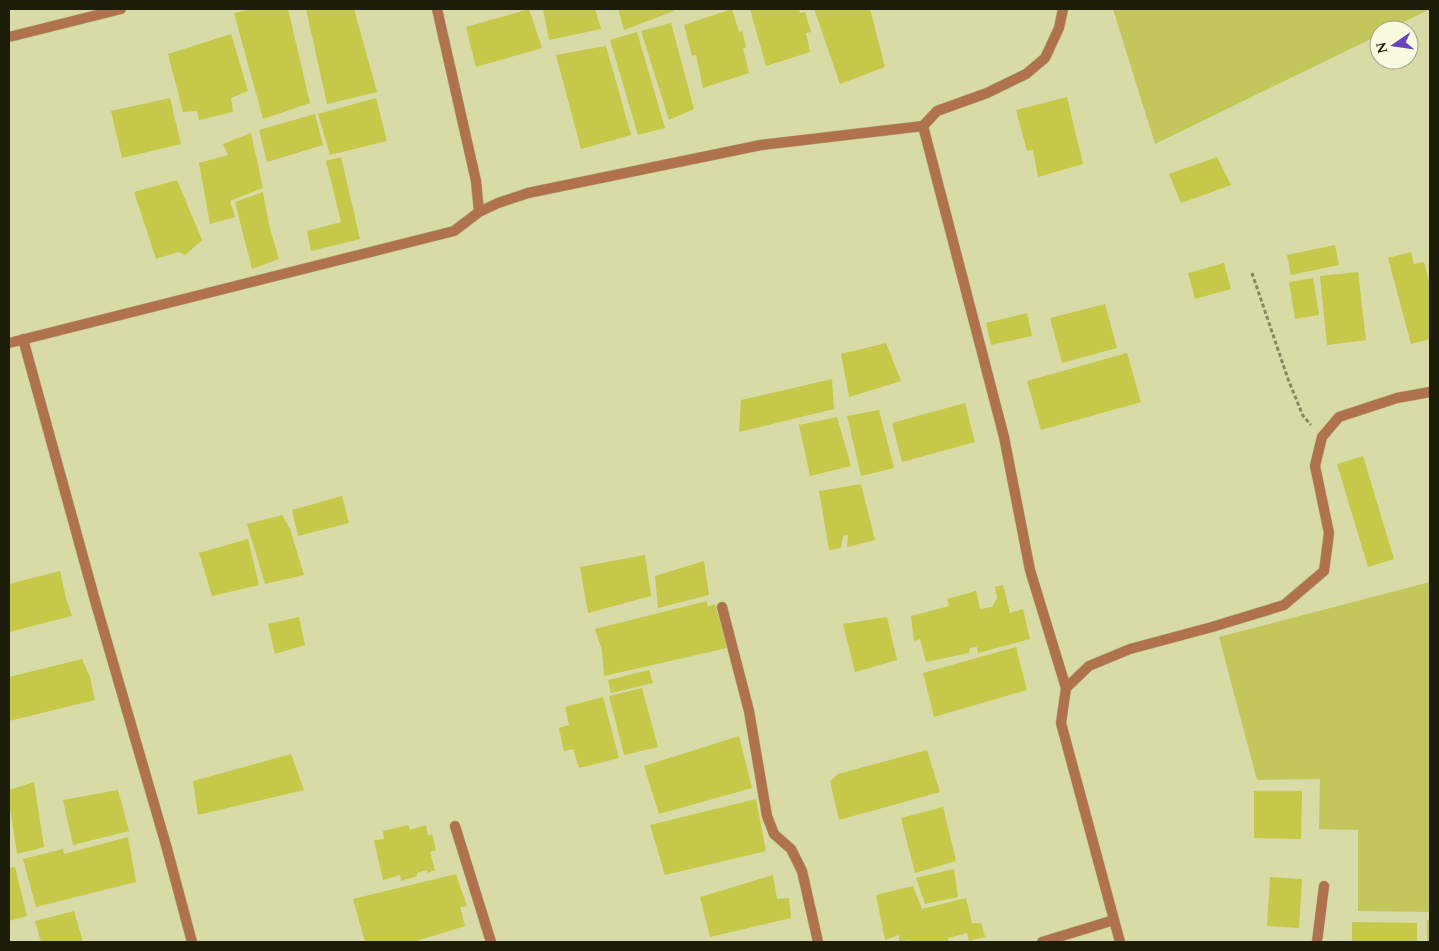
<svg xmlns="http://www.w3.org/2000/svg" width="1439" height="951" font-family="Spectral,serif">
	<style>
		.green { fill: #c2c65b }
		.building { fill: #c5c848 }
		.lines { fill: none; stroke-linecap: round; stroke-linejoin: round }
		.street-casing { stroke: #b6b98a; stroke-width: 11 }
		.path { stroke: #858861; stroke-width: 3; stroke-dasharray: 4 2.5; stroke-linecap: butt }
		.street { stroke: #b0724d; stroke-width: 10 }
	</style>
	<rect width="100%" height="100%" fill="#d8dba6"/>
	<path class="green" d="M1113,9H1430L1388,30H1379V35L1155,144Z
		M1430,582V912L1358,911V830L1319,829L1320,779L1257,780L1219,637Z"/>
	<path class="building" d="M251,9H288L310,103L263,119L234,13Z
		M306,9H354L377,92L327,104Z
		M529,9L542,48L476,67L466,27Z
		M543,9H595L601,29L549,40Z
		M618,9H673L674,11L624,30Z
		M732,9L739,32L742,31L746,47L743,49L749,73L703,88L696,55L692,56L684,25Z
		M750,9H799L800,13L805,12L811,32L806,33L810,52L766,66Z
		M814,9H870L885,67L840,84Z
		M671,23L694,109L669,120L641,31Z
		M637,32L665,128L638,135L610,40Z
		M231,34L248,91L231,98L233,112L199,120L197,111L183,112L168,54Z
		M606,46L631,135L581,149L556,55Z
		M1067,97L1083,164L1038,177L1033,150L1027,151L1016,110Z
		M170,98L181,144L122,158L111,111Z
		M376,98L387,141L330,155L318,114Z
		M315,114L323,145L267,162L259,130Z
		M251,133L263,188L230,201L235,217L210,224L199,163L228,155L223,144Z
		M341,157L360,239L311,251L307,231L341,222L326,161Z
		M1217,157L1231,185L1181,203L1169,174Z
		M177,180L202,240L185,255L178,252L156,259L134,192Z
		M263,192L269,225L279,259L252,269L235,202Z
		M1335,245L1339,265L1291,275L1287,255Z
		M1411,252L1414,264L1424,262L1430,285V339L1411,344L1388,258Z
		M1224,263L1231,289L1195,299L1188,273Z
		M1358,272L1366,340L1327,345L1320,276Z
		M1313,278L1319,315L1295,319L1289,282Z
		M1105,304L1117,348L1062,363L1050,318Z
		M1027,313L1032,336L991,345L986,323Z
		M886,343L901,381L849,397L841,354Z
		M1127,353L1141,402L1041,430L1027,381Z
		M832,379L834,409L739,432L741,400Z
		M965,403L975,442L902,462L892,423Z
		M879,410L894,468L861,476L847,416Z
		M837,417L851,466L810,476L799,425Z
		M1363,456L1394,559L1368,567L1337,464Z
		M861,484L875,540L847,547L848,535L843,536L841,548L829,550L819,491Z
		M342,496L349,523L298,536L292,510Z
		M282,515L290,529L304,575L265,584L247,524Z
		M248,539L259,585L212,596L199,553Z
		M645,555L651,596L588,613L580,567Z
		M704,561L709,595L658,608L655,576Z
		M60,571L66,598L72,616L9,632V584Z
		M1003,585L1010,613L1023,609L1030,639L978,653L977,647L970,648L969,653L926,662L920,639L914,641L911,616L949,606L947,599L976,591L980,609L992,607L997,598L995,587Z
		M707,601L708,607L715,604L727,648L604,676L602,650L595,629Z
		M299,617L305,645L275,654L268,624Z
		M887,617L897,660L855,672L843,624Z
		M1016,647L1027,690L934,717L923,673Z
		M82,659L90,677L95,700L9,721V677Z
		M649,670L653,683L611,693L608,680Z
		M642,688L658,747L624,755L609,696Z
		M603,697L619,758L579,768L573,749L564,751L559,728L569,725L565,707Z
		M739,736L752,788L659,814L644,766Z
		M927,750L940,792L839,820L830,781L838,774Z
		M291,754L304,790L198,815L193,781Z
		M34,782L44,847L17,854L9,802V790Z
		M118,790L129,831L73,845L63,800Z
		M1254,791H1302L1301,839L1254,838Z
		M756,799L766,851L665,875L650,825Z
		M943,807L956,861L915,873L901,818Z
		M408,825L410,830L426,825L428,836L432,834L436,850L430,852L435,870L428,873L427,870L417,873V876L401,881L400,875L383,880L374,840L384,839L383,831Z
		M128,837L136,882L36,907L23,859L63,849L64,854Z
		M15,867L27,916L9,921V868Z
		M954,869L958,897L925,904L916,878Z
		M456,874L467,906L460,907L465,926L413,942H365L353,899Z
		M773,875L777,899L789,898L791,918L710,937L700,897Z
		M1270,877L1302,879L1299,928L1267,926Z
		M913,886L922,909L966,898L972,923H981L985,937L969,941L967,933L948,938L949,942H910V940L899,942V935L885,940L876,895Z
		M74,911L83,942H41L35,921Z
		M1427,920H1430V942H1427Z
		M1352,922L1417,923V942H1352Z"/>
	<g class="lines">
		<g class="street-casing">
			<path id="street" d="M437,9L476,181L479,212
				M9,37L121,9
				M923,126L1004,437L1030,570L1066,688L1061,723L1120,942
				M23,339L96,604L166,845L192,942
				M9,343L454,231L479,212L498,203L528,193L761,145L923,126L937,111L987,93L1026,74L1045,58L1059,28L1063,9
				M722,607L749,711L767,816L774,834L791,849L802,871L818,942
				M1066,688L1089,666L1130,649L1212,627L1284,605L1324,571L1329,533L1315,466L1322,437L1339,417L1397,398L1430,392
				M455,826L491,942
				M1042,942L1114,920
				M1317,942L1324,886"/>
		</g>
		<path class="path" d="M1252,273L1288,379L1303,416L1311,425"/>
		<use href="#street" class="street"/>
	</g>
	<rect width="1439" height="951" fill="none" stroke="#1c1d08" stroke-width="20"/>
	<g transform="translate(1394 45) rotate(257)"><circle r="24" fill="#f8fadf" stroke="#a0a289"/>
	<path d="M0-4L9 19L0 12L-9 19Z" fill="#6645bd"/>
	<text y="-8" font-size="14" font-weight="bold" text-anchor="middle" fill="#1c1d08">N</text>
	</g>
</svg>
